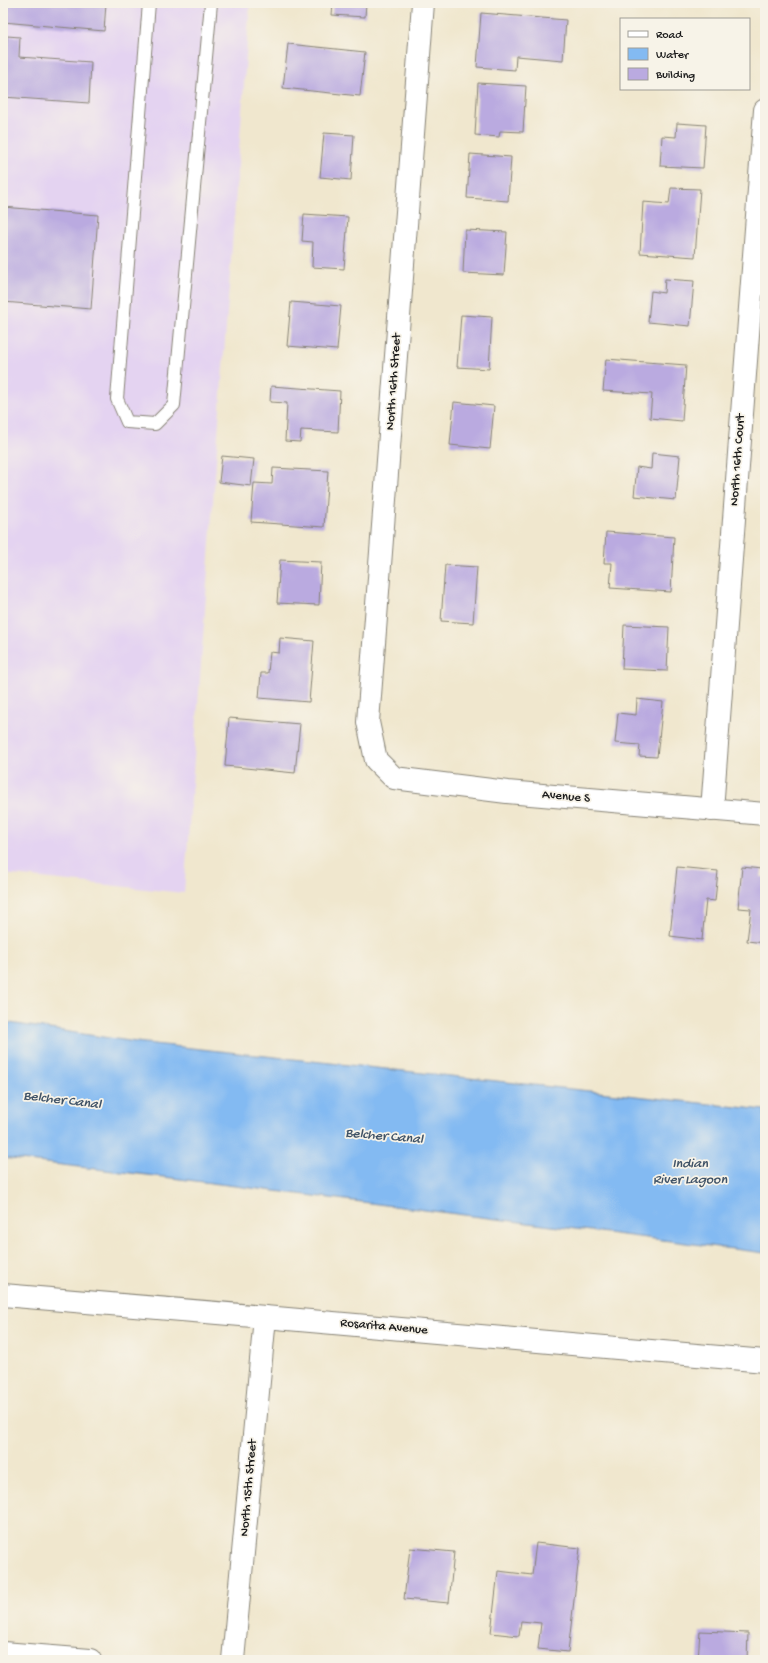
<svg xmlns="http://www.w3.org/2000/svg" width="768" height="1663" viewBox="0 0 768 1663" font-family="'Gochi Hand',sans-serif">
  <rect width="100%" height="100%" fill="#f7f3e8"/>
  <filter id="ink" filterUnits="userSpaceOnUse"><feTurbulence type="fractalNoise" baseFrequency=".025" numOctaves="2"/><feDisplacementMap in="SourceGraphic" scale="8" xChannelSelector="R" yChannelSelector="G"/><feConvolveMatrix kernelMatrix="1 2 1 2 8 2 1 2 1" color-interpolation-filters="sRGB"/></filter>
  <filter id="wash" filterUnits="userSpaceOnUse"><feTurbulence type="fractalNoise" baseFrequency=".012" numOctaves="4" result="noise"/><feDisplacementMap in="SourceGraphic" scale="16" xChannelSelector="R" yChannelSelector="G"/><feGaussianBlur stdDeviation="0.9" result="paint"/><feColorMatrix in="noise" values="0 0 0 0 0 0 0 0 0 0 0 0 0 0 0 0 0 1.4 0 .05"/><feComposite in="paint" operator="in"/></filter>
  <g filter="url(#wash)">
    <rect width="100%" height="100%" fill="#f0e7ce"/>
    <polygon fill="#e4d3f1" points="3,3 250,3 184,893 3,874"/>
    <polygon fill="#83baf2" stroke="#506b87" points="3,1022 136,1042 765,1110 765,1253 164,1177 3,1158"/>
    <g id="blocks">
      <g fill="#baaae0">
        <polygon points="3,3 106,3 104,31 3,22"/>
        <polygon points="333,3 366,3 365,17 332,15"/>
        <polygon points="481,13 566,20 563,60 516,56 515,70 477,67"/>
        <polygon points="7,36 20,37 19,57 91,62 89,103 3,97 3,55 6,55"/>
        <polygon points="288,44 365,52 360,96 283,88"/>
        <polygon points="478,83 526,86 523,132 500,131 499,137 475,135"/>
        <polygon points="677,123 706,125 703,168 660,166 662,136 676,137"/>
        <polygon points="324,133 354,135 351,180 320,177"/>
        <polygon points="470,154 511,157 508,201 467,198"/>
        <polygon points="671,188 700,189 695,257 640,253 643,202 669,204"/>
        <polygon points="3,207 98,215 91,309 3,302"/>
        <polygon points="304,214 348,217 344,269 312,267 313,242 302,241"/>
        <polygon points="465,230 507,232 504,275 463,273"/>
        <polygon points="665,279 694,281 690,326 648,322 651,291 664,293"/>
        <polygon points="291,302 341,306 337,350 287,346"/>
        <polygon points="461,315 492,317 489,369 457,367"/>
        <polygon points="606,359 686,365 682,421 650,418 652,394 603,391"/>
        <polygon points="271,386 340,391 338,432 301,430 300,442 285,441 287,403 270,402"/>
        <polygon points="454,402 494,406 490,449 450,445"/>
        <polygon points="652,453 680,456 676,500 634,496 637,467 651,469"/>
        <polygon points="222,456 254,459 251,486 219,482"/>
        <polygon points="273,468 328,471 324,527 251,522 254,483 272,484"/>
        <polygon points="606,532 674,537 671,592 610,588 612,563 604,563"/>
        <polygon points="280,560 321,562 319,605 277,603"/>
        <polygon points="445,565 477,567 473,623 441,621"/>
        <polygon points="624,625 669,627 667,671 622,669"/>
        <polygon points="280,638 314,641 309,702 259,698 261,673 268,673 270,652 279,653"/>
        <polygon points="637,699 663,702 657,757 639,756 640,745 615,743 618,713 636,715"/>
        <polygon points="229,718 300,724 295,773 225,766"/>
        <polygon points="677,867 718,871 715,901 706,900 702,940 670,936"/>
        <polygon points="742,867 762,869 761,877 765,877 765,943 747,941 751,909 738,908"/>
        <polygon points="536,1543 580,1548 568,1652 538,1649 541,1623 521,1621 519,1636 491,1633 498,1571 532,1575"/>
        <polygon points="410,1548 454,1552 449,1603 404,1599"/>
        <polygon points="700,1631 748,1633 747,1660 698,1660"/>
      </g>
    </g>
  </g>
  <g filter="url(#ink)">
    <use href="#blocks" fill-opacity="0" stroke="#868275" stroke-width="1"/>
    <g fill="none" stroke-linecap="round" stroke-linejoin="round">
      <defs>
        <polyline id="service" points="149,3 117,399 127,422 155,424 174,405 211,3"/>
        <g id="minor">
          <polyline points="423,3 368,722 376,760 394,778 507,792 765,814"/>
          <polyline points="712,810 765,110"/>
          <polyline points="3,1295 265,1317 765,1361"/>
          <polyline points="3,1653 90,1660"/>
          <polyline points="233,1660 265,1317"/>
        </g>
      </defs>
      <use href="#service" stroke="#868275" stroke-width="14"/>
      <use href="#minor" stroke="#868275" stroke-width="24"/>
      <use href="#service" stroke="#fff" stroke-width="12"/>
      <use href="#minor" stroke="#fff" stroke-width="22"/>
    </g>
  </g>
  <g text-anchor="middle" dominant-baseline="central" stroke-width="3.5" stroke-linejoin="round" paint-order="stroke">
    <g font-size="13" fill="#1c1c1c" stroke="#f7f3e8">
      <text transform="translate(394 382) rotate(-86)">North 16th Street</text>
      <text transform="translate(738 460) rotate(-86)">North 16th Court</text>
      <text transform="translate(566 797) rotate(5)">Avenue S</text>
      <text transform="translate(384 1327) rotate(5)">Rosarita Avenue</text>
      <text transform="translate(249 1488) rotate(-85)">North 15th Street</text>
    </g>
    <g font-size="14" font-style="italic" fill="#405367" stroke="#f7f3e8">
      <text transform="translate(62 1101) rotate(7)">Belcher Canal</text>
      <text transform="translate(384 1137) rotate(5)">Belcher Canal</text>
      <text x="690" y="1164">Indian<tspan x="690" dy="16">River Lagoon</tspan></text>
    </g>
  </g>
  <rect width="768" height="1663" fill="none" stroke="#f7f3e8" stroke-width="16"/>
  <rect x="620" y="18" width="130" height="72" fill="#f7f3e8" stroke="#9f9d96"/>
  <rect x="628" y="31" width="20" height="6" fill="#ffffff" stroke="#9f9d96"/>
  <text x="656" y="38" font-size="12" fill="#1c1c1c">Road</text>
  <rect x="628" y="48" width="20" height="12" fill="#83baf2" stroke="#9f9d96"/>
  <text x="656" y="58" font-size="12" fill="#1c1c1c">Water</text>
  <rect x="628" y="68" width="20" height="12" fill="#baaae0" stroke="#9f9d96"/>
  <text x="656" y="78" font-size="12" fill="#1c1c1c">Building</text>
</svg>
